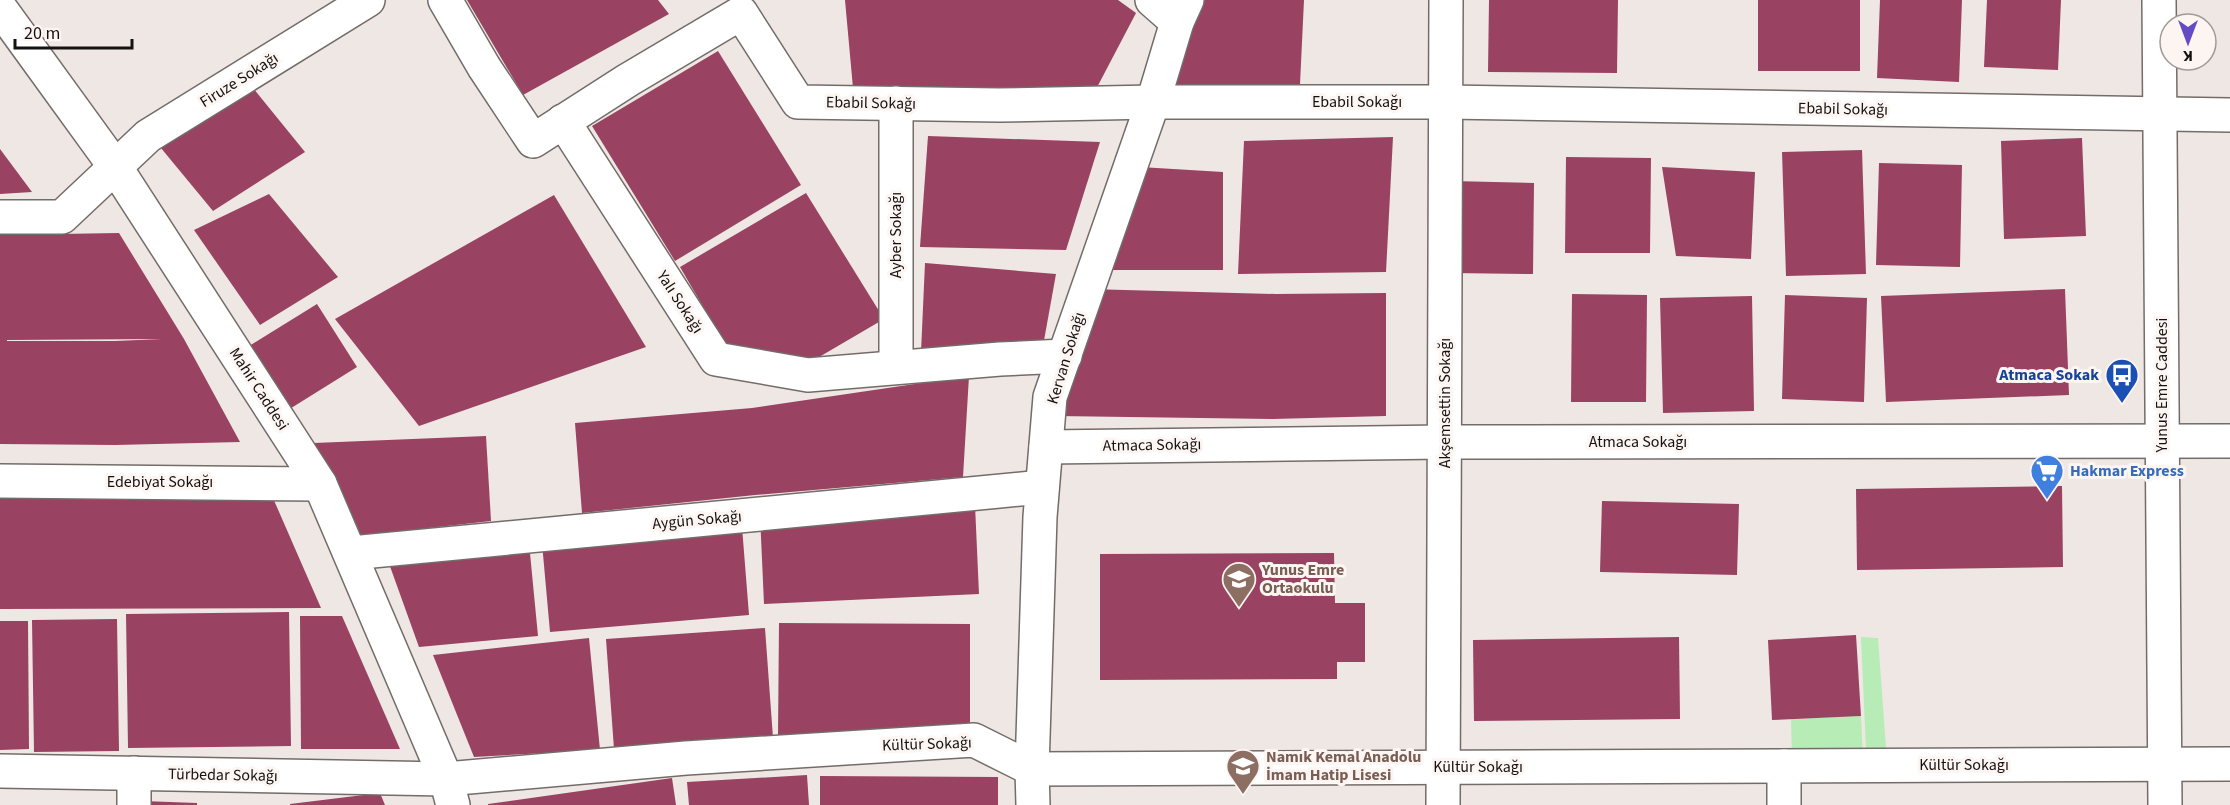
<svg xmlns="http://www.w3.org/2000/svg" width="2230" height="805" viewBox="0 0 2230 805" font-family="'Source Sans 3',sans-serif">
  <rect width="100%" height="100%" fill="#efe7e4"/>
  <g fill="#b7ecb7">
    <polygon points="1861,637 1878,638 1886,748 1866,750"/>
    <polygon points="1861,716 1863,757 1792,756 1791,719"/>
  </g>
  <g fill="#994262" fill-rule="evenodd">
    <polygon points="467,0 658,0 669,14 523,95"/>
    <polygon points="845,0 1118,0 1136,13 1093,95 853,88"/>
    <polygon points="1202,0 1304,0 1300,84 1167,89"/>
    <polygon points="1489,0 1618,0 1617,73 1488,72"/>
    <rect x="1758" y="0" width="102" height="71"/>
    <polygon points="1880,0 1962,0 1959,82 1877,78"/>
    <polygon points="1987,0 2061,0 2058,70 1984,67"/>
    <polygon points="718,51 801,185 675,261 592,126"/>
    <polygon points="253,88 305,152 213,211 156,142"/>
    <polygon points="928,136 1100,142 1066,250 920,247"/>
    <polygon points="1393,137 1386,272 1238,274 1244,141"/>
    <polygon points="2082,138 2086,236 2004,239 2001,141"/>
    <polygon points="0,149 32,192 0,194"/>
    <polygon points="1862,150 1866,274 1786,276 1782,152"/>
    <polygon points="1566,157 1651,158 1650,253 1565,253"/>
    <polygon points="1879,163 1962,165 1960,267 1876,265"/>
    <polygon points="1140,167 1223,172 1223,270 1108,270"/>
    <polygon points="1662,167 1755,172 1751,259 1676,256"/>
    <polygon points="1452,181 1534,183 1533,274 1450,273"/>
    <polygon points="806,193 884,319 814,360 726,346 680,267"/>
    <polygon points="269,194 338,277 260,325 194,230"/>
    <polygon points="554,195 646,347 419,426 335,319"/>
    <path d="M119,233l65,106 56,103 -125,3 -115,-1v-209zM162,339l-47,2h-108v-1z"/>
    <polygon points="925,263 1056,274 1043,346 921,352"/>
    <polygon points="1088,289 1276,294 1386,293 1386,416 1273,419 1057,416"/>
    <polygon points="2065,289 2069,395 1886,402 1881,296"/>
    <polygon points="1572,294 1647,295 1646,402 1571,402"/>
    <polygon points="1785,295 1867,298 1864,402 1782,399"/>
    <polygon points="1752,296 1754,411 1663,413 1660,298"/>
    <polygon points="317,304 357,367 288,410 249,346"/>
    <polygon points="969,376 963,477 755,495 582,513 575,423 752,408"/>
    <polygon points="486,436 491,521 358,536 314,443"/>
    <polygon points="2062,486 2063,567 1857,570 1856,489"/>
    <polygon points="269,489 321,608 0,609 0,494"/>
    <polygon points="1602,501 1739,504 1737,575 1600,572"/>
    <polygon points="975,505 979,594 764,604 760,515"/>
    <polygon points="742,527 749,615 550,632 542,543"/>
    <polygon points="529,543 538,636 419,647 387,558"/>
    <polygon points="1334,553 1335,603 1365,603 1365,662 1337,662 1337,679 1100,680 1100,554"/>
    <polygon points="289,612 291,746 128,748 126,614"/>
    <polygon points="300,616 342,616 400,749 301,749"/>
    <polygon points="117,619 119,751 34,752 32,620"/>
    <polygon points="0,621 28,621 29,749 0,750"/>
    <polygon points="779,623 970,624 970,736 778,735"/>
    <polygon points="765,628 773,738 614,749 606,639"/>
    <polygon points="1856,635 1861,716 1772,720 1768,640"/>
    <polygon points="1679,637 1680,719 1474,721 1473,640"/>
    <polygon points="589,638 600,750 474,757 433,655"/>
    <polygon points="807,775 809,805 689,805 687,782"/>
    <polygon points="820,776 998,777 998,805 820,805"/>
    <polygon points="672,778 676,805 488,805 488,804"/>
    <polygon points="380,793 385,805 290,805 290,804"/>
    <polygon points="143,801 197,803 197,805 143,805"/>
  </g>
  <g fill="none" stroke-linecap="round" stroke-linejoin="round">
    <defs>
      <g id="minor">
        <polyline points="445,0 484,67 533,141 628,80 741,13 798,102 999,105 1153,102 1446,102 2230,115"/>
        <polyline points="1152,0 1177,22"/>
        <polyline points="0,8 116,168 320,484 446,779 453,805"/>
        <polyline points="896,103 896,367"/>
        <polyline points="563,121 716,359 808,375 1000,359 1065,356"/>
        <polyline points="0,217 62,217 148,136 368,0"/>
        <polyline points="1046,447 1444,442 2230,441"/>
        <polyline points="0,481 320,484"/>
        <polyline points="351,553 1042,487"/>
        <polyline points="1784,766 1784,805"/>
        <polyline points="0,771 446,779 686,758 974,740 1032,769 2230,764"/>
        <polyline points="134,773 134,805"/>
        <polyline points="1033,805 1032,769 1040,517 1050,397 1153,102 1177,22 1187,0"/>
        <polyline points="1443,805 1446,0"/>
      </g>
      <polyline id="tertiary" points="2159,0 2165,805"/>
    </defs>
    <use href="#minor" stroke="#736c69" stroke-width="36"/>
    <use href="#tertiary" stroke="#736c69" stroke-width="36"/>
    <use href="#minor" stroke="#fff" stroke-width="33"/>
    <use href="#tertiary" stroke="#fff" stroke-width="33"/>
  </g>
  <defs>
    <symbol id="bus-pin" viewBox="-11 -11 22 30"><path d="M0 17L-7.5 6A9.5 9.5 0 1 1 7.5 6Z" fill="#1a4fb4" stroke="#fdf5f2"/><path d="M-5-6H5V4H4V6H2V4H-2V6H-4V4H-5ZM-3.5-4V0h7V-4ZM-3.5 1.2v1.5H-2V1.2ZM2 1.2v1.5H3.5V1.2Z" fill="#fff"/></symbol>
    <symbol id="supermarket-pin" viewBox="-11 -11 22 30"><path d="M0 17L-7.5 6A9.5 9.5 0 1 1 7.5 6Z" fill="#3f7fe0" stroke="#fdf5f2"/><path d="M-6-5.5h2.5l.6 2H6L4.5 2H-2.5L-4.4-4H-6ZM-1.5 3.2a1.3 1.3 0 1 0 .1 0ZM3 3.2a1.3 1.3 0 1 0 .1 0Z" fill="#fff"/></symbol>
    <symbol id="school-pin" viewBox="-11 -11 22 30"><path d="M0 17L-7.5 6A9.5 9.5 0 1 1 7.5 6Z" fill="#8d6e63" stroke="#fdf5f2"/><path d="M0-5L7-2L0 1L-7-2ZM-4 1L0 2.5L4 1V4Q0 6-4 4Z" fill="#fff"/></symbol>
  </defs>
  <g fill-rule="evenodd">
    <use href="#bus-pin" x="2103" y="356" width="38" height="52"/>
    <use href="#supermarket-pin" x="2028" y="452" width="38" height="52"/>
    <use href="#school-pin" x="1220" y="560" width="38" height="52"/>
    <use href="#school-pin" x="1224" y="747" width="38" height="52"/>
  </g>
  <g text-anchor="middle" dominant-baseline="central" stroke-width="6" stroke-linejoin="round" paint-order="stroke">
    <g font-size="16" fill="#141211" stroke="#fdf5f2">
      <text transform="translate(239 80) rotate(-32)">Firuze Sokağı</text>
      <text x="1357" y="102">Ebabil Sokağı</text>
      <text transform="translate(871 103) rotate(1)">Ebabil Sokağı</text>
      <text transform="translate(1843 109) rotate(1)">Ebabil Sokağı</text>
      <text transform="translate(896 235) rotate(-90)">Ayber Sokağı</text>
      <text transform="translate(680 302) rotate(57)">Yalı Sokağı</text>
      <text transform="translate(1066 358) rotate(-73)">Kervan Sokağı</text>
      <text transform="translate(2162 385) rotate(-90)">Yunus Emre Caddesi</text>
      <text transform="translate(259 389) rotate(57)">Mahir Caddesi</text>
      <text transform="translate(1445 403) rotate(-90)">Akşemsettin Sokağı</text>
      <text x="1638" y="442">Atmaca Sokağı</text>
      <text transform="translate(1152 445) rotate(-1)">Atmaca Sokağı</text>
      <text x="160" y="482">Edebiyat Sokağı</text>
      <text transform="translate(697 520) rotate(-5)">Aygün Sokağı</text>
      <text transform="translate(927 744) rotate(-2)">Kültür Sokağı</text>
      <text x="1964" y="765">Kültür Sokağı</text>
      <text x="1478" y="767">Kültür Sokağı</text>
      <text transform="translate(223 775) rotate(1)">Türbedar Sokağı</text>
    </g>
    <g font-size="16" font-weight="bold" fill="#164399" stroke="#fdf5f2" text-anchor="end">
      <text x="2099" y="375">Atmaca Sokak</text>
    </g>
    <g font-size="16" font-weight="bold" fill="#366cbe" stroke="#fdf5f2" text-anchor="start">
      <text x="2070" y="471">Hakmar Express</text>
    </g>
    <g font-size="16" font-weight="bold" fill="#785e54" stroke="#fdf5f2" text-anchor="start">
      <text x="1262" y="570">Yunus Emre<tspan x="1262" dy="18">Ortaokulu</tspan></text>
      <text x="1266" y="757">Namık Kemal Anadolu<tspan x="1266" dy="18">İmam Hatip Lisesi</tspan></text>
    </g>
  </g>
  <g transform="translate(2188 42) rotate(180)"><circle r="28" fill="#fdf5f2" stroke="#a09a98" stroke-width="1.5"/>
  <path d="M0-4.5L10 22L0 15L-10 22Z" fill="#624bc3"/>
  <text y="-9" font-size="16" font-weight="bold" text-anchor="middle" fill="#141211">K</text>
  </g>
  <path d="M15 39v9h117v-9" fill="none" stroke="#141211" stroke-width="3"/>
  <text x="24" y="39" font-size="18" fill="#141211" stroke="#fdf5f2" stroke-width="4.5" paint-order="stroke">20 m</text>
</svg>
